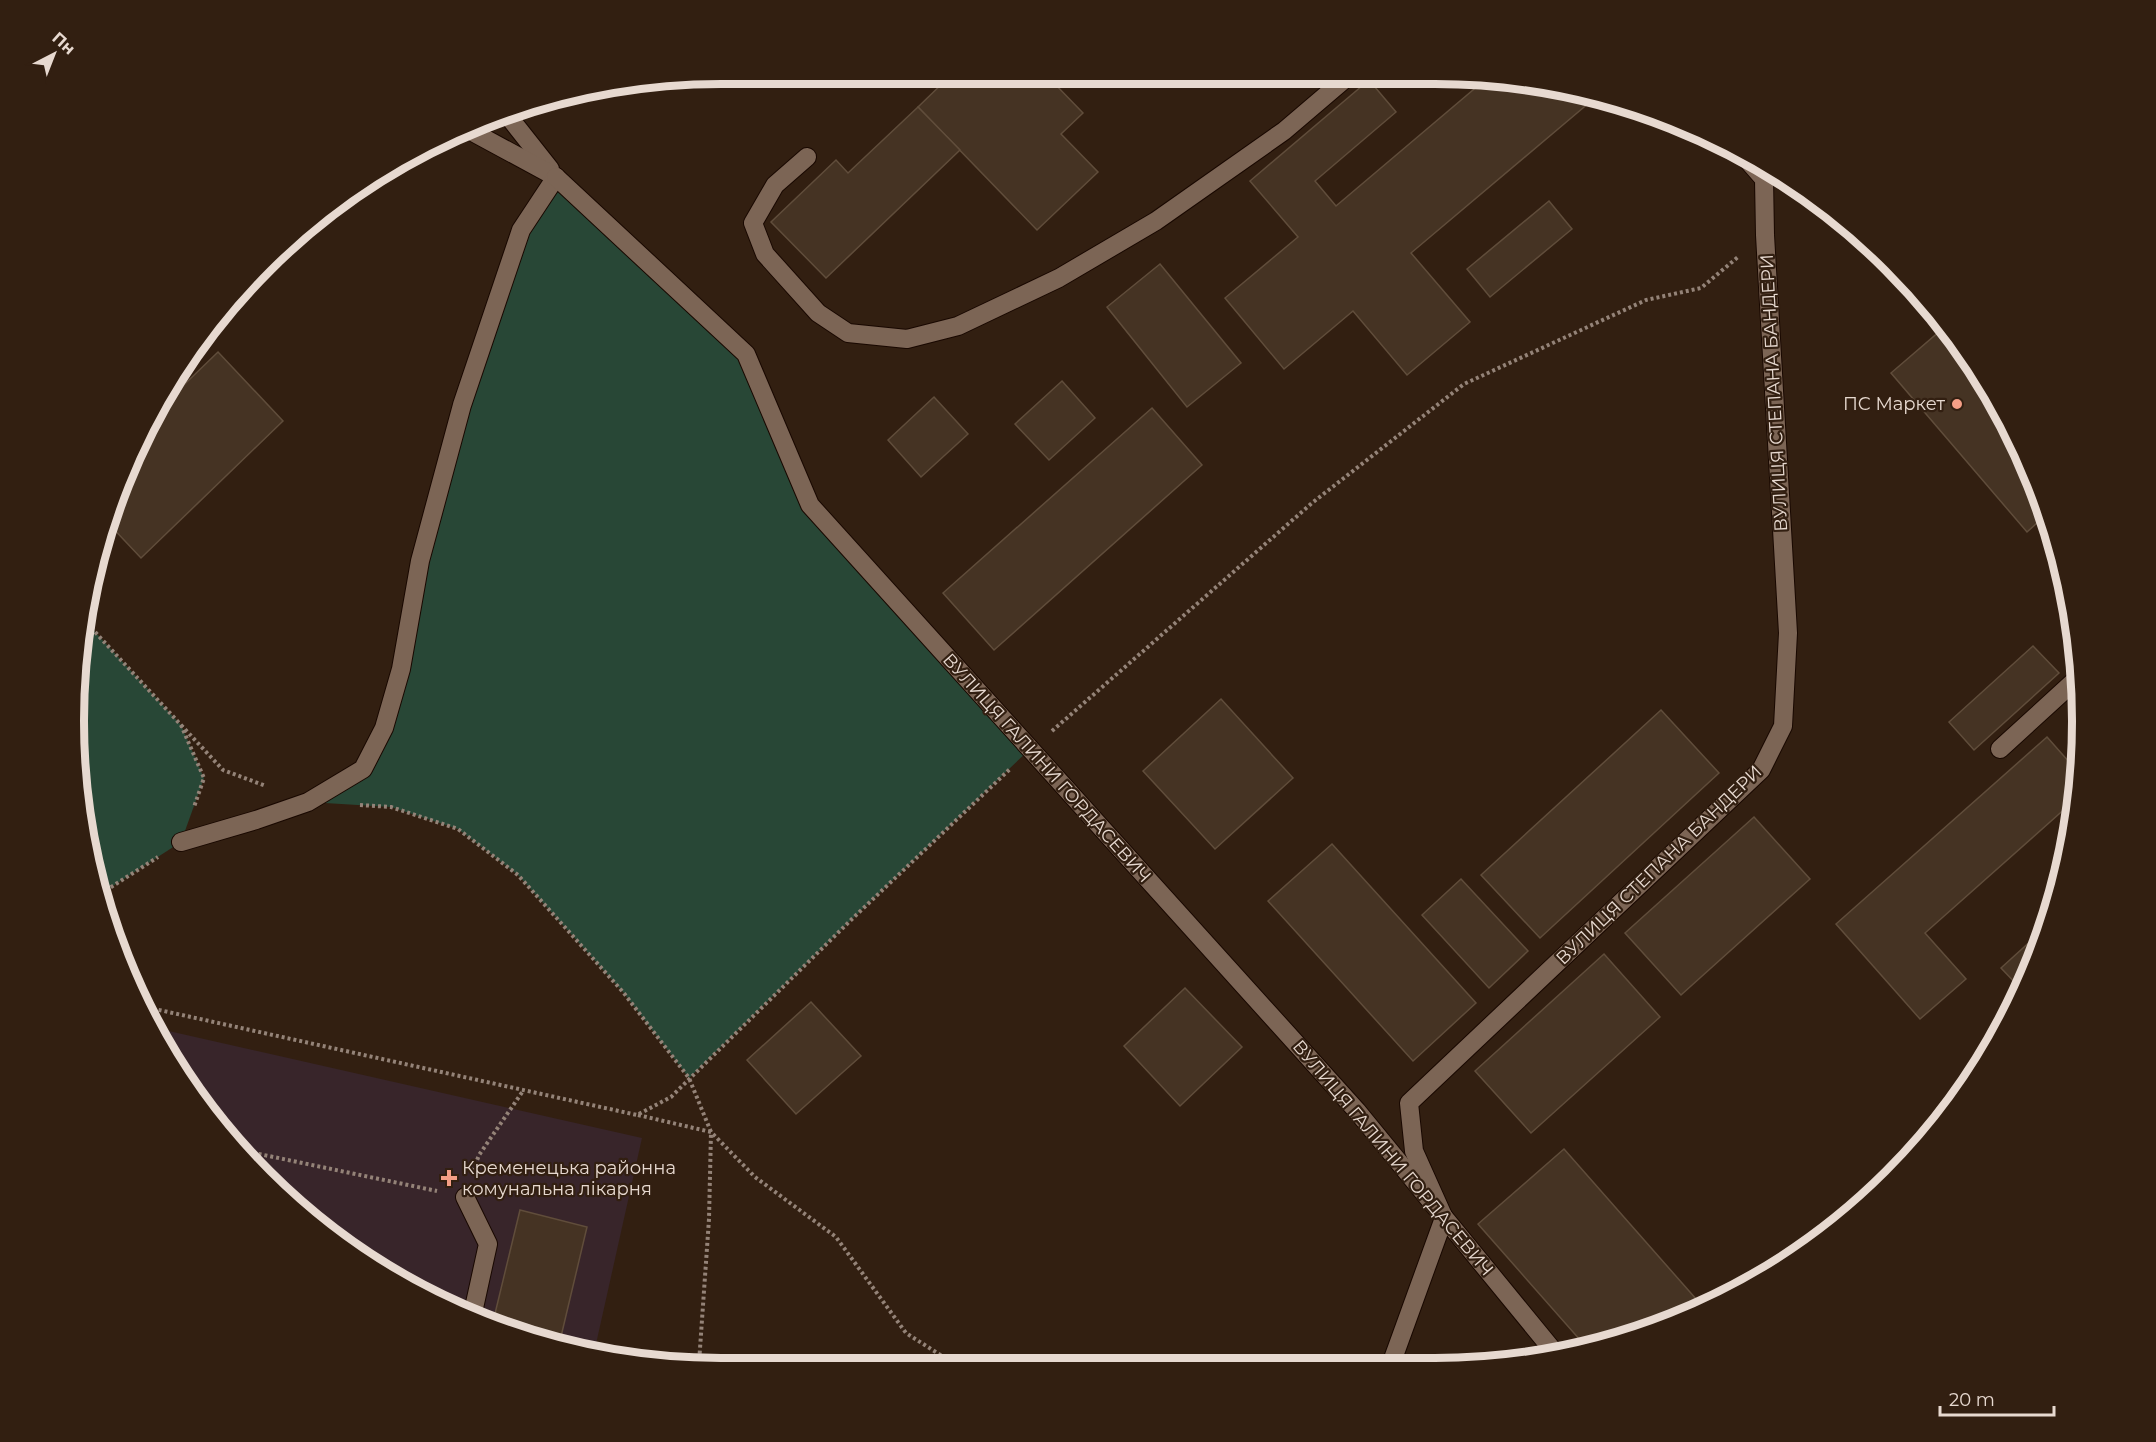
<svg xmlns="http://www.w3.org/2000/svg" width="2156" height="1442" viewBox="0 0 2156 1442" font-family="Montserrat,sans-serif">
  <rect width="100%" height="100%" fill="#321f11"/>
  <polygon fill="#38252a" points="151,1027 642,1138 594,1353 513,1334 435,1302 294,1208 234,1148 160,1045"/>
  <g fill="#284736">
    <polygon points="556,177 746,354 810,505 1030,749 852,919 689,1078 623,992 518,875 458,829 391,807 308,802 363,769 384,728 420,561 521,230"/>
    <polygon points="83,619 181,725 204,778 181,842 105,891 100,892 86,848 75,678"/>
  </g>
  <g fill="#453323" stroke="#604d3b" stroke-width="1.5">
    <polygon points="947,79 1050,79 1083,113 1061,134 1098,172 1037,230 918,107"/>
    <polygon points="1486,79 1520,79 1596,97 1411,253 1470,322 1407,375 1353,311 1284,369 1225,298 1298,237 1250,181 1369,80 1396,112 1315,181 1336,206"/>
    <polygon points="918,107 960,150 826,278 771,222 836,160 848,173"/>
    <polygon points="1549,201 1572,229 1490,297 1467,269"/>
    <polygon points="1160,264 1241,363 1187,407 1107,307"/>
    <polygon points="1947,325 2016,435 2046,515 2027,532 1891,373"/>
    <polygon points="218,352 283,421 141,558 108,523 123,474 161,407"/>
    <polygon points="1062,381 1095,418 1049,460 1015,424"/>
    <polygon points="934,397 968,434 921,477 888,440"/>
    <polygon points="1152,408 1202,465 994,650 943,593"/>
    <polygon points="2033,646 2059,673 1974,750 1949,722"/>
    <polygon points="1221,699 1293,778 1215,849 1143,771"/>
    <polygon points="1661,710 1719,773 1540,938 1481,875"/>
    <polygon points="2047,737 2078,772 2077,798 1925,933 1966,979 1920,1019 1836,924"/>
    <polygon points="1754,817 1810,879 1681,995 1625,933"/>
    <polygon points="1332,844 1476,1003 1413,1061 1268,901"/>
    <polygon points="1461,879 1528,951 1489,988 1422,915"/>
    <polygon points="2046,927 2048,929 2021,989 2001,968"/>
    <polygon points="1604,954 1660,1017 1531,1133 1475,1071"/>
    <polygon points="1185,988 1242,1047 1180,1106 1124,1046"/>
    <polygon points="811,1002 861,1056 796,1114 747,1060"/>
    <polygon points="1564,1149 1704,1308 1602,1347 1588,1349 1478,1224"/>
    <polygon points="520,1210 587,1227 559,1345 513,1334 492,1326"/>
  </g>
  <g fill="none" stroke-linecap="round" stroke-linejoin="round">
    <defs>
      <g id="lane">
        <polyline points="505,112 550,169"/>
        <polyline points="469,130 556,177"/>
        <polyline points="807,157 775,185 753,223 765,254 818,313 848,333 907,339 958,326 1059,278 1156,221 1284,131 1345,79"/>
        <polyline points="2000,749 2081,675"/>
        <polyline points="181,842 256,820 308,802 363,769 384,728 401,669 420,561 462,405 521,230 556,177"/>
        <polyline points="465,1197 488,1244 472,1317"/>
      </g>
      <g id="street">
        <polyline points="556,177 746,354 810,505 1357,1111 1556,1354"/>
        <polyline points="1390,1367 1444,1218 1414,1151 1409,1103 1761,770 1783,726 1788,633 1765,235 1764,179 1743,155"/>
      </g>
    </defs>
    <use href="#lane" stroke="#190800" stroke-width="20"/>
    <use href="#street" stroke="#190800" stroke-width="20"/>
    <g stroke="#948378" stroke-width="4" stroke-dasharray="3 3" stroke-linecap="butt">
      <polyline points="83,619 181,725 204,778 194,807"/>
      <polyline points="181,725 223,770 266,786"/>
      <polyline points="1052,731 1312,503 1464,384 1646,300 1701,288 1738,257"/>
      <polyline points="360,805 391,807 458,829 518,875 623,992 689,1078 711,1132 709,1219 699,1363"/>
      <polyline points="100,892 105,891 158,857"/>
      <polyline points="141,1006 637,1115 671,1097 852,919 1011,768"/>
      <polyline points="638,1115 711,1132 755,1177 836,1237 906,1333 956,1365"/>
      <polyline points="235,1149 437,1191"/>
      <polyline points="473,1171 479,1155 523,1091"/>
    </g>
    <use href="#lane" stroke="#7c6555" stroke-width="18"/>
    <use href="#street" stroke="#7c6555" stroke-width="18"/>
  </g>
  <g fill="#f49e86" stroke="#321f11" stroke-width="2">
    <circle cx="1957" cy="404" r="6"/>
    <path d="M446 1169h6v6h6v6h-6v6h-6v-6h-6v-6h6z"/>
  </g>
  <g text-anchor="middle" dominant-baseline="central" stroke-width="4.5" stroke-linejoin="round" paint-order="stroke">
    <g font-size="18" fill="#e7d9d0" stroke="#321f11">
      <text transform="translate(1774 393) rotate(-93)">ВУЛИЦЯ СТЕПАНА БАНДЕРИ</text>
      <text transform="translate(1047 768) rotate(48)">ВУЛИЦЯ ГАЛИНИ ГОРДАСЕВИЧ</text>
      <text transform="translate(1659 865) rotate(-44)">ВУЛИЦЯ СТЕПАНА БАНДЕРИ</text>
      <text transform="translate(1393 1158) rotate(50)">ВУЛИЦЯ ГАЛИНИ ГОРДАСЕВИЧ</text>
    </g>
    <g font-size="18" fill="#e7d9d0" stroke="#321f11" text-anchor="end">
      <text x="1945" y="404">ПС Маркет</text>
      <text x="462" y="1168" text-anchor="start">Кременецька районна<tspan x="462" dy="21">комунальна лікарня</tspan></text>
    </g>
  </g>
  <path d="M0 0H2156V1442H0ZM721 84H1435A637 637 0 0 1 2072 721V721A637 637 0 0 1 1435 1358H721A637 637 0 0 1 84 721V721A637 637 0 0 1 721 84Z" fill="#321f11" fill-rule="evenodd"/>
  <path fill="none" stroke="#e7d9d0" stroke-width="8" d="M721 84H1435A637 637 0 0 1 2072 721V721A637 637 0 0 1 1435 1358H721A637 637 0 0 1 84 721V721A637 637 0 0 1 721 84Z"/>
  <g transform="translate(54 54) rotate(42)" stroke="#321f11" stroke-width="4.5" paint-order="stroke">
  <path d="M0-4.5L10 22L0 15L-10 22Z" fill="#e7d9d0"/>
  <text y="-9" font-size="16" font-weight="bold" text-anchor="middle" fill="#e7d9d0">Пн</text>
  </g>
  <path d="M1940 1406v9h114v-9" fill="none" stroke="#e7d9d0" stroke-width="3"/>
  <text x="1949" y="1406" font-size="18" fill="#e7d9d0" stroke="#321f11" stroke-width="4.5" paint-order="stroke">20 m</text>
</svg>
